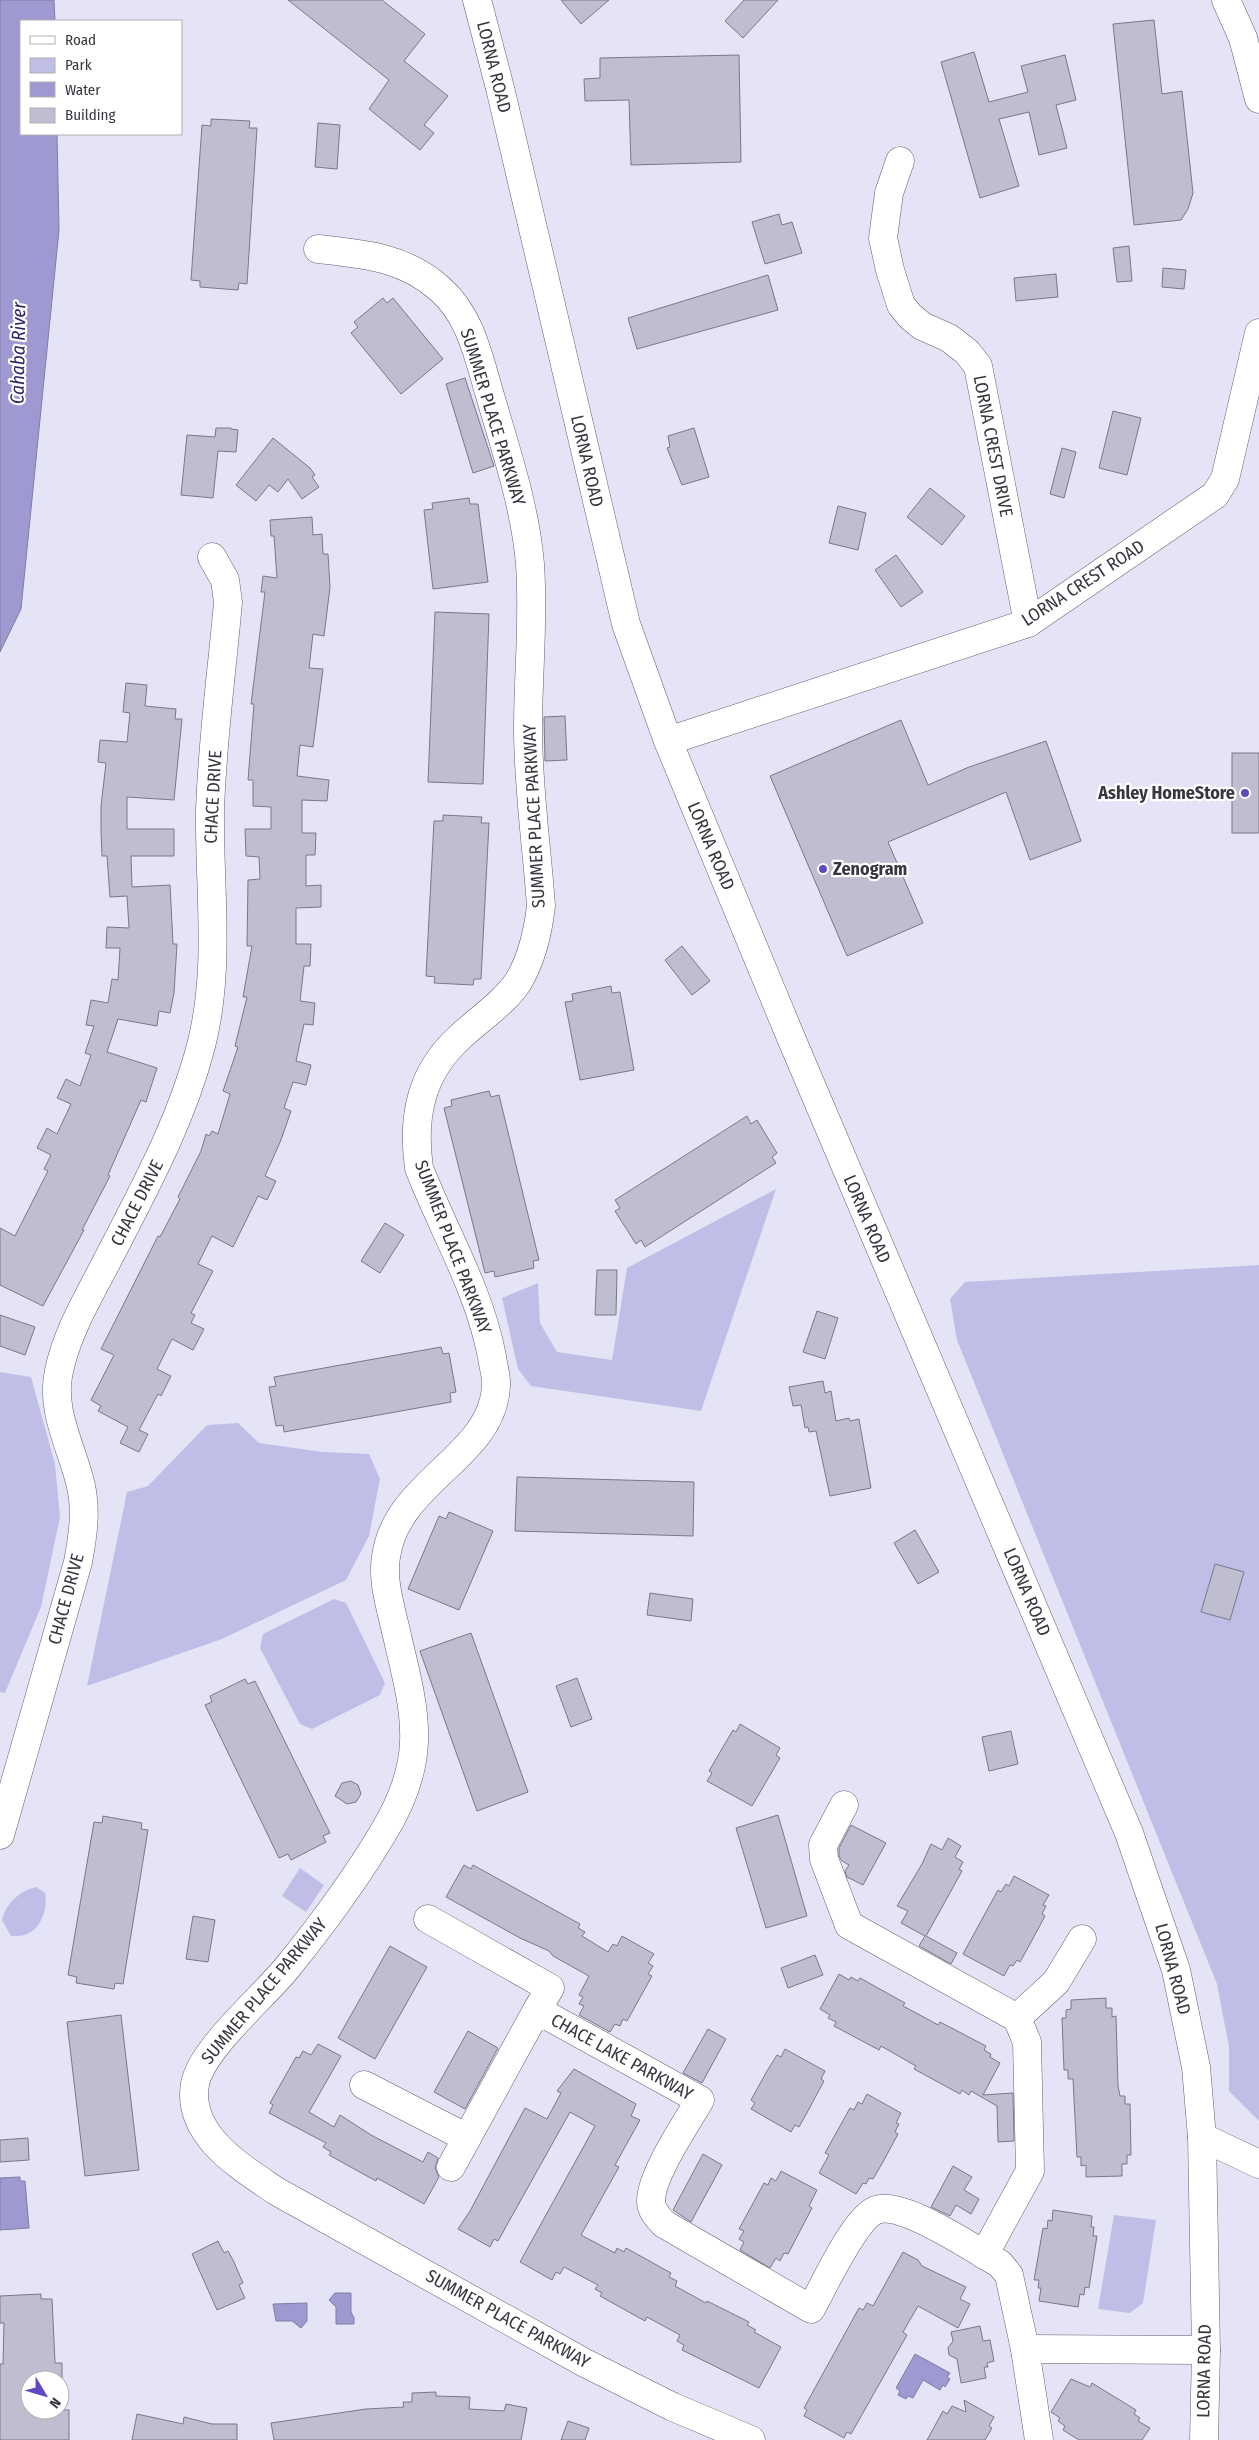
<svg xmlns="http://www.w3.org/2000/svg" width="1259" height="2440" viewBox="0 0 1259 2440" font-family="'Fira Sans Condensed',sans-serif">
  <rect width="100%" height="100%" fill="#e5e4f7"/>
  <g fill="#bfbee6">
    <polygon points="776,1189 701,1411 531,1386 518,1369 502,1298 538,1283 540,1323 557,1352 612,1360 627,1268"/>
    <polygon points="1259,1265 1259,2121 1229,2091 1229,2047 1217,1984 957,1340 950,1299 965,1282"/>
    <polygon points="0,1372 31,1377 55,1464 60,1517 41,1607 5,1693 0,1692"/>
    <polygon points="238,1423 259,1443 322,1452 369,1454 380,1479 369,1536 346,1580 222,1639 87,1686 127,1492 148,1486 207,1425"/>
    <polygon points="334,1599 346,1603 385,1683 380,1695 312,1729 300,1724 260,1648 263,1634"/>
    <polygon points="300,1868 324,1885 306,1912 282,1896"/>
    <path d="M36,1887l9,6c3,14 -3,35 -18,41 -4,2 -11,2 -16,2l-9,-16c5,-18 16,-28 34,-33z"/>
    <polygon points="1114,2215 1156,2220 1143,2303 1130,2313 1098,2309"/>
  </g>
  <g fill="#9e9ad1" stroke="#7f7ca5">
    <polygon points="0,0 54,0 55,21 21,21 21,134 57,134 59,230 21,609 0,652"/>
    <polygon points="20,2177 20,2181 25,2181 29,2228 0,2230 0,2178"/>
    <polygon points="335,2293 351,2293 351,2312 354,2318 354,2324 336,2324 336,2307 329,2300"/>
    <polygon points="307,2303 307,2321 301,2328 292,2321 276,2321 273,2304"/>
    <polygon points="915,2354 950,2373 947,2377 950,2379 945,2387 943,2385 940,2390 923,2380 913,2398 908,2396 906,2399 898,2395 900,2391 896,2388"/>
  </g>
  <g fill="#bebed0" stroke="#797889">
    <polygon points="288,0 382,0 425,34 404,61 448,96 424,125 434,133 420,150 369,109 389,80"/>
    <polygon points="561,0 609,0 581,24"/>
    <polygon points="744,0 778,0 743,38 725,21"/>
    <polygon points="1154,20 1162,94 1182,91 1193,193 1188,209 1181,220 1134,225 1113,24"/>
    <polygon points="974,52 989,102 1028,92 1021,66 1065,55 1076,100 1056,105 1067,148 1039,155 1029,112 999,119 1019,186 980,198 941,62"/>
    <polygon points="739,55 741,162 631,165 629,100 585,101 584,79 600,78 600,58"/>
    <polygon points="211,119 250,121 249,128 257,128 247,284 239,283 238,290 200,287 200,281 191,280 202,125 211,126"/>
    <polygon points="318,123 340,125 337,169 315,167"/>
    <polygon points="779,214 782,225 792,222 802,253 765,264 752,222"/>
    <polygon points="1129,246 1132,281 1117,282 1113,248"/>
    <polygon points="1163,268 1186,270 1184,289 1162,287"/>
    <polygon points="1056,274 1058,297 1016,301 1014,278"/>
    <polygon points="768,275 778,310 637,349 628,318"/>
    <polygon points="383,298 387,303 393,298 443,359 401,394 351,333 358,327 354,322"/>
    <polygon points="465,378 494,466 473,473 446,384"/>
    <polygon points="1113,411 1141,418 1127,475 1099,468"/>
    <polygon points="216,428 231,428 231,429 238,430 236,452 218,451 213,498 181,495 187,435 215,437"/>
    <polygon points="694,428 709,477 682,485 667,448 670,447 668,436"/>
    <polygon points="273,438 310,468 315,475 312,477 319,487 302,499 288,479 278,492 269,485 256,501 236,485"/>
    <polygon points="1062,448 1076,452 1064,498 1050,494"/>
    <polygon points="930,488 965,516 942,545 907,517"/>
    <polygon points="469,498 470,504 478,504 488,582 433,589 424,510 433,509 432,503"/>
    <polygon points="838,506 866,513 858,550 829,543"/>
    <polygon points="312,517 313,535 322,534 323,554 328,554 330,587 324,636 313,634 309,668 323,669 313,747 300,745 297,776 329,780 327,801 302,800 302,833 316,833 315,855 306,855 306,886 321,885 321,907 296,908 296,944 311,944 310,966 304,966 300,1001 315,1003 313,1025 304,1024 296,1061 311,1065 306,1085 293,1082 284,1108 291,1111 281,1140 265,1176 276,1181 267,1200 258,1196 233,1247 212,1236 198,1264 213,1271 191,1313 195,1315 191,1323 204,1329 193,1350 172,1339 157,1369 171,1376 161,1396 158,1394 139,1430 148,1434 139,1452 120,1443 128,1427 98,1411 101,1406 91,1400 114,1355 101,1349 158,1236 160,1237 180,1199 178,1197 201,1151 206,1134 209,1136 212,1131 218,1134 230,1094 223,1091 238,1047 235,1046 247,997 243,997 252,946 247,946 248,880 260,879 259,857 246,856 245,829 271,829 271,807 253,806 253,780 248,780 254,704 251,704 265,592 261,592 263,576 277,578 274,536 271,536 270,520"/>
    <polygon points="896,555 923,592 901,607 875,570"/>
    <polygon points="435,612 489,614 483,784 428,782"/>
    <polygon points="126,683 147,685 145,706 176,709 175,719 182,719 174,800 127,797 127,829 174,829 174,856 131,856 132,887 170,885 173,944 177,944 174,993 170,1013 159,1011 157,1026 118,1019 107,1052 157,1068 146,1102 141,1100 108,1175 110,1176 82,1230 84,1230 43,1306 0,1285 0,1228 15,1236 48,1171 44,1169 51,1155 37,1148 47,1128 57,1134 71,1104 57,1098 66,1079 80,1086 91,1055 85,1053 94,1026 86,1025 91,1000 108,1003 112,979 118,980 120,948 106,948 107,927 129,928 127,896 110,897 107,856 102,856 101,830 101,806 106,763 98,762 100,740 127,742 130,713 123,712"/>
    <polygon points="565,716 567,760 545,761 544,717"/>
    <polygon points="901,720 928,785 969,767 1046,741 1081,841 1030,860 1006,792 888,842 923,923 847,956 770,776"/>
    <rect x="1232" y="753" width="27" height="80"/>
    <polygon points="443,815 482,817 481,823 489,823 481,979 474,979 473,985 434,983 435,977 426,976 434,821 443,821"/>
    <polygon points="682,946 710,981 692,995 665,960"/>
    <polygon points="611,986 612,993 620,992 634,1070 580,1080 565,1002 573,1001 572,994"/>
    <polygon points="489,1091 491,1097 499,1095 539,1260 533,1261 534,1268 495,1277 494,1271 485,1273 444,1108 452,1106 451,1100"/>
    <polygon points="747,1116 751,1124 757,1120 777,1153 772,1157 776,1163 645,1247 641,1240 636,1244 615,1211 620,1208 615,1200"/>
    <polygon points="385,1223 404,1235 380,1273 361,1261"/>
    <polygon points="597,1270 617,1270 616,1315 595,1315"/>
    <polygon points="817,1311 838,1318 825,1359 803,1352"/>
    <polygon points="0,1315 35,1327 25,1355 0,1346"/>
    <polygon points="441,1347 443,1354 449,1353 456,1392 450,1393 451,1402 284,1432 283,1425 276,1426 269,1387 276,1386 274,1377"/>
    <polygon points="823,1381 825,1393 831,1391 836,1421 849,1418 850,1421 859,1419 871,1488 830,1496 816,1431 809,1432 808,1427 805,1428 801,1405 793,1406 789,1387"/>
    <polygon points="517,1477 694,1482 693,1536 515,1531"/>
    <polygon points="449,1512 493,1531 459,1610 408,1589 439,1516 446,1519"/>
    <polygon points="915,1530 939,1572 918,1584 894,1543"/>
    <polygon points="1215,1564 1244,1572 1230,1620 1201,1612"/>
    <polygon points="650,1593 693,1599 691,1621 647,1615"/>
    <polygon points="471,1633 528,1792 477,1811 420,1651"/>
    <polygon points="577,1678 592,1719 571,1727 556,1686"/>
    <polygon points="245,1679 248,1684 255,1681 330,1833 323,1836 326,1842 291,1860 288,1854 279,1858 205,1705 212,1702 210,1696"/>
    <polygon points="740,1724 780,1748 776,1755 780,1758 752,1806 707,1781 712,1773 709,1771 733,1730 736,1732"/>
    <polygon points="1011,1731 1018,1764 989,1771 982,1737"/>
    <polygon points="351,1781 358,1785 361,1794 356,1802 347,1804 335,1796 342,1783"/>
    <polygon points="778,1815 807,1916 766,1928 736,1828"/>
    <polygon points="103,1816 142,1823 141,1829 148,1830 123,1984 115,1983 114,1989 76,1983 77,1977 68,1975 94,1822 102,1823"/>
    <polygon points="851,1825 886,1843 863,1885 847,1877 845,1871 849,1865 842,1861 839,1856 839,1848"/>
    <polygon points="948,1838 961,1846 955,1857 963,1862 959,1869 962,1871 926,1936 957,1953 951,1964 919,1946 925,1936 901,1923 908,1911 897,1906 922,1864 931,1844 942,1850"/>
    <polygon points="464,1865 471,1869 473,1865 580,1924 578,1928 585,1932 582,1936 608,1952 613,1944 617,1946 622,1936 654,1954 648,1963 653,1966 648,1974 652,1976 627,2021 623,2019 620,2026 615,2024 610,2032 579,2015 584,2006 579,2004 583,1997 579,1995 589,1976 553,1956 549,1951 520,1938 446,1897"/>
    <polygon points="1014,1876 1049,1895 1043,1905 1046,1906 1042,1914 1045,1916 1030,1944 1020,1962 1017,1960 1013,1966 1010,1965 1004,1976 963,1954 998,1890 1001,1892 1006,1884 1009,1886"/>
    <polygon points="193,1916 215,1920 208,1962 186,1959"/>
    <polygon points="390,1946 427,1967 375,2059 338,2038"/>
    <polygon points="815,1955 823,1975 788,1988 781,1968"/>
    <polygon points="839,1974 849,1980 851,1977 858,1981 860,1978 905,2003 903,2006 931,2021 938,2025 940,2022 986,2046 984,2050 991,2054 990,2057 1000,2063 983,2095 1013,2093 1014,2141 998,2142 997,2106 971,2091 969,2095 962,2090 960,2094 914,2069 916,2066 881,2046 879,2050 834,2026 836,2022 828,2018 830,2015 820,2009"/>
    <polygon points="1106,1998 1106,2008 1112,2008 1112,2017 1116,2016 1118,2086 1120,2096 1125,2096 1125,2104 1130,2104 1131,2155 1127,2155 1127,2164 1122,2164 1122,2176 1086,2177 1086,2165 1081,2166 1081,2157 1077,2157 1073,2079 1068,2079 1068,2070 1064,2070 1062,2018 1066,2018 1066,2010 1071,2009 1071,2000"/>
    <polygon points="121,2015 139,2170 85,2176 67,2022"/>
    <polygon points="708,2029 726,2039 702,2083 683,2073"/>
    <polygon points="468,2031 498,2048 465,2109 434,2092"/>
    <polygon points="318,2044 341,2056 309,2112 334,2127 340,2115 371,2135 423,2162 428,2152 438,2158 435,2168 439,2177 424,2204 377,2178 376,2181 329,2155 331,2152 323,2147 326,2143 269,2113 273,2105 270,2103 296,2057 299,2058 303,2051 311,2055"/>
    <polygon points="785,2049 825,2071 821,2079 824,2081 809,2109 799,2127 795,2125 791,2132 751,2109 755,2103 751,2100 767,2071 777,2055 781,2057"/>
    <polygon points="574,2069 636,2104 631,2116 640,2120 615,2165 619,2167 581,2235 615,2253 617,2248 624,2252 626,2248 671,2273 669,2277 677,2281 675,2286 706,2303 707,2301 749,2322 747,2325 756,2330 754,2332 781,2347 759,2388 682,2350 684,2345 677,2341 680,2335 647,2317 645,2321 600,2296 602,2293 595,2289 598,2285 564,2267 560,2274 556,2272 552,2280 520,2262 595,2126 570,2112 498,2241 494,2239 490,2247 458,2229 470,2211 525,2108 547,2119 561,2093 557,2091"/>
    <polygon points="867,2094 901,2113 896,2123 899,2124 895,2132 898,2134 883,2162 873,2179 869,2178 866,2184 863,2183 856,2194 819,2173 829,2155 825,2153 850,2108 854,2110 858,2102 862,2104"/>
    <polygon points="28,2138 29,2160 0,2162 0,2140"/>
    <polygon points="703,2154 722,2165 691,2222 673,2210"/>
    <polygon points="953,2166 972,2177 964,2190 979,2199 971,2214 956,2205 950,2216 931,2207"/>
    <polygon points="781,2171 817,2190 809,2206 812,2208 788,2254 784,2253 780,2261 776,2258 770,2268 740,2250 744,2242 739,2239 744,2231 739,2229 764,2183 768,2185 771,2178 776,2181"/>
    <polygon points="1053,2210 1092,2216 1091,2227 1094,2227 1093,2236 1097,2236 1089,2288 1085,2287 1084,2295 1080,2294 1078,2307 1039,2301 1041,2288 1038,2288 1039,2280 1034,2280 1043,2228 1047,2229 1048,2220 1052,2221"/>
    <polygon points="218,2241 224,2253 228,2251 233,2260 243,2283 239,2285 245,2298 217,2310 192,2254"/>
    <polygon points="903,2252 918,2260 922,2266 966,2287 960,2299 970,2304 958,2328 918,2306 903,2332 907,2335 851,2434 847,2432 844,2438 804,2416 807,2410 804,2408 859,2308 863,2310 867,2303 873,2306"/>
    <polygon points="41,2294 41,2299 52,2299 55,2363 62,2363 62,2380 30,2380 30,2410 69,2410 69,2440 0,2440 0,2364 3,2364 4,2323 0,2323 0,2296"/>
    <polygon points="980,2326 983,2341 990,2340 994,2361 987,2363 988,2367 984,2367 986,2378 961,2383 957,2359 949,2355 948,2348 953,2341 951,2332"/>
    <polygon points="1071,2379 1090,2387 1092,2383 1136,2410 1134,2414 1140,2418 1138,2421 1150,2428 1142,2440 1079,2440 1063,2430 1065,2426 1058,2421 1060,2418 1051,2412"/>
    <polygon points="436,2392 436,2396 470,2397 469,2409 504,2411 506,2404 527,2408 521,2440 274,2440 271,2423 366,2409 404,2407 403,2402 412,2402 412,2393"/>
    <polygon points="964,2400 994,2417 989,2426 992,2428 985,2440 927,2440 943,2411 947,2414 952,2406 966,2412"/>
    <polygon points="137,2414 183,2424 184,2417 212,2424 237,2424 237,2440 132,2440"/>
    <polygon points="568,2421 589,2428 585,2440 561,2440"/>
  </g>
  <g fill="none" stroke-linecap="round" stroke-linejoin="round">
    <defs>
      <g id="minor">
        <polyline points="477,0 500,88 626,624 668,741 789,1033 1129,1833 1176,1970 1196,2067 1202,2137 1206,2350 1204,2440"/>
        <polyline points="1226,0 1243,38 1259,99"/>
        <polyline points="900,161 889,193 883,238 890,270 901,305 910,316 922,326 949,338 967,352 978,366 1028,623"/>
        <path d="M318,249c45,5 87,8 122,40 30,26 38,66 49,103 16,56 36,113 41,172 4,56 -2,110 -2,165 0,59 9,119 13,177 -3,26 -9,53 -23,76 -15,22 -39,37 -58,55 -40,36 -48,81 -41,131 24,62 61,123 73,189 1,9 5,20 4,29 -3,71 -100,95 -110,171 -4,22 4,48 9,70 19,83 36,128 -12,206 -28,47 -62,93 -97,136 -24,29 -85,81 -91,115 -9,51 46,83 81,107l309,172 88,44 78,33"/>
        <polyline points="668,741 1028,623 1215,495 1225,479 1259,333"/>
        <polyline points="844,1805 823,1845 824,1859 849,1925 1017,2018"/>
        <path d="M0,1835l78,-273c5,-27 9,-53 2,-80 -9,-36 -30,-73 -21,-111 8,-39 30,-75 48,-110 36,-70 74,-138 94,-215 20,-78 8,-156 9,-235 2,-69 12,-140 18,-209l-3,-22 -13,-23"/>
        <polyline points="428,1919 550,1988 537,2010"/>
        <polyline points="364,2085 467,2138"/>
        <polyline points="1202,2137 1259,2164"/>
        <path d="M451,2167l86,-157 163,90c-14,24 -49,75 -49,101 0,10 7,16 13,23l147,85c13,-23 43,-90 65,-99 27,-10 99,40 124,54l9,11 16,74 14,91"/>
        <polyline points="984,2255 1030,2171 1027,2042 1017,2018 1056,1982 1082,1939"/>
        <polyline points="1025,2349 1206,2350"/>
      </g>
    </defs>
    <use href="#minor" stroke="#606070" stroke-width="29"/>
    <use href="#minor" stroke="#fff" stroke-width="28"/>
  </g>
  <g fill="#6048c0" stroke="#fff" stroke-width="2">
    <circle cx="1245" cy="793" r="5"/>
    <circle cx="823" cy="869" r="5"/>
  </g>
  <g text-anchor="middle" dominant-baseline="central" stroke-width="4.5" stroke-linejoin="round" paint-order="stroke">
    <g font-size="18" fill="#38373f" stroke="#fff">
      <text transform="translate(494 67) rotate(76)">LORNA ROAD</text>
      <text transform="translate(493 417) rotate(73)">SUMMER PLACE PARKWAY</text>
      <text transform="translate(993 446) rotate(79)">LORNA CREST DRIVE</text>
      <text transform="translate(587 461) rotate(77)">LORNA ROAD</text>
      <text transform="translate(1083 583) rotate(-33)">LORNA CREST ROAD</text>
      <text transform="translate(213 797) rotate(-87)">CHACE DRIVE</text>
      <text transform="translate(534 816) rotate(-93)">SUMMER PLACE PARKWAY</text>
      <text transform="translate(711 846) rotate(67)">LORNA ROAD</text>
      <text transform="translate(137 1203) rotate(-63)">CHACE DRIVE</text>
      <text transform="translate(867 1219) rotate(67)">LORNA ROAD</text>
      <text transform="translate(453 1247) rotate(69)">SUMMER PLACE PARKWAY</text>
      <text transform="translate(1027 1592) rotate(67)">LORNA ROAD</text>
      <text transform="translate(66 1599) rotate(-75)">CHACE DRIVE</text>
      <text transform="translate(1173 1969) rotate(75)">LORNA ROAD</text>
      <text transform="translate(264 1991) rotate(-50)">SUMMER PLACE PARKWAY</text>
      <text transform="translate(622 2057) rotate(29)">CHACE LAKE PARKWAY</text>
      <text transform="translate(508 2319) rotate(29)">SUMMER PLACE PARKWAY</text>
      <text transform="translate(1204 2371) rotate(-89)">LORNA ROAD</text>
    </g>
    <g font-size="18" font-weight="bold" fill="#38373f" stroke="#fff" text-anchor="end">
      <text x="1235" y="793">Ashley HomeStore</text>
      <text x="833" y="869" text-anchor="start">Zenogram</text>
    </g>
    <g font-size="19" font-style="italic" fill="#302465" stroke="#fff">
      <text transform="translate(18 353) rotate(-89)">Cahaba River</text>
    </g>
  </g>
  <rect x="20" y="20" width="162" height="115" fill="#ffffff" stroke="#afafb2"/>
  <rect x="30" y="36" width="25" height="8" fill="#ffffff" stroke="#afafb2"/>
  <text x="65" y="45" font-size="15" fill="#38373f">Road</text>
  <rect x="30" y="58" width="25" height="15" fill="#bfbee6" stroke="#afafb2"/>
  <text x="65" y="70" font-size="15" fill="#38373f">Park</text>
  <rect x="30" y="82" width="25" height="15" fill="#9e9ad1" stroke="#afafb2"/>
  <text x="65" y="95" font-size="15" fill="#38373f">Water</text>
  <rect x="30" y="108" width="25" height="15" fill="#bebed0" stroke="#afafb2"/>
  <text x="65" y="120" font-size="15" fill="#38373f">Building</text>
  <g transform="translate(45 2395) rotate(128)"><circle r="24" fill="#ffffff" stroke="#afafb2"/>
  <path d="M0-4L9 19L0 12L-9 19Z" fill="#6048c0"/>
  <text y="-8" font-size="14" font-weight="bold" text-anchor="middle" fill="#38373f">N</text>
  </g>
</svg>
